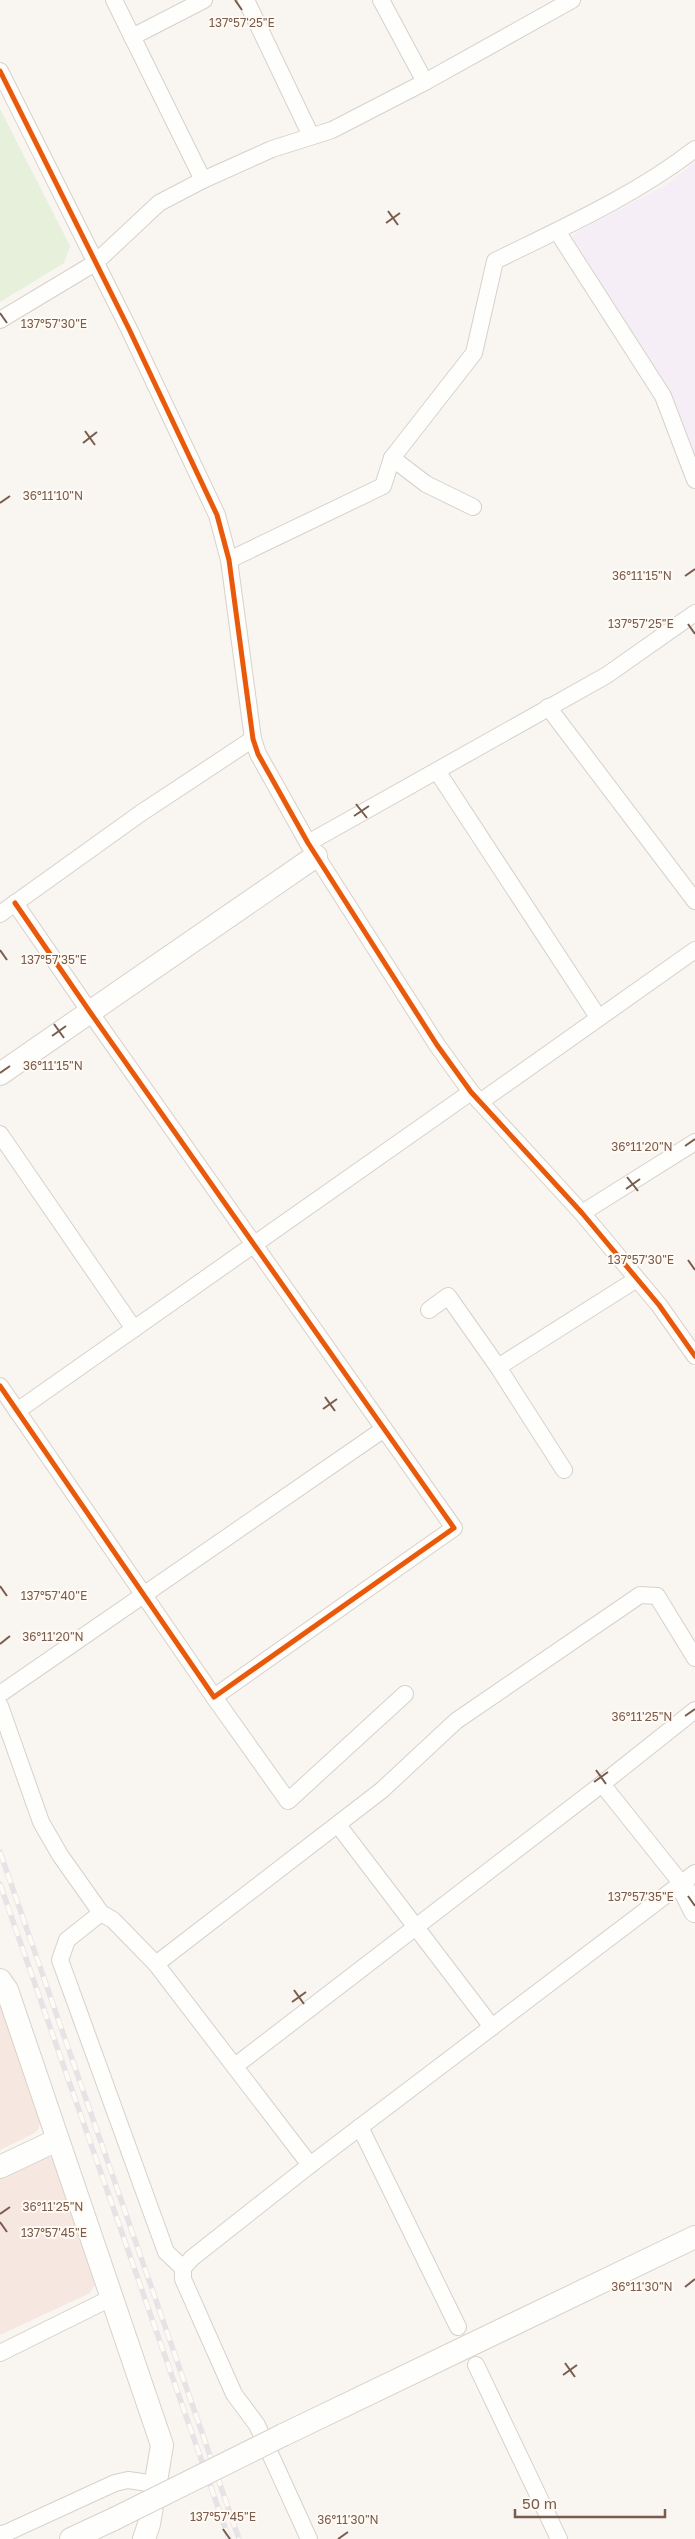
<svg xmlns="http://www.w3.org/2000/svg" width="695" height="2539" viewBox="0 0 695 2539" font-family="'Golos Text',sans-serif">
  <rect width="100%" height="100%" fill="#f9f5f0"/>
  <g fill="#f6e8e1">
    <polygon points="0,2004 40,2122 38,2130 31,2135 0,2150"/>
    <polygon points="47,2156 56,2161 96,2282 90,2293 0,2335 0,2177"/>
  </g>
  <polygon fill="#f6eef6" points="695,162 695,457 673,397 572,237 578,231 666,185"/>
  <polygon fill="#e7f0db" points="0,109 70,246 64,263 0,302"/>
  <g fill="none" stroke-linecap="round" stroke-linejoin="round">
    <defs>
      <g id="street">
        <polyline points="114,0 203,180 272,149 332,130 425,82 572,0"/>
        <polyline points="246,0 311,136"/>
        <polyline points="381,0 425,82"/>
        <polyline points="132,37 204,0"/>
        <polyline points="0,71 129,329 217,515 229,560 253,739 258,754 308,843 437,1045 471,1092 582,1213 659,1305 695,1356"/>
        <polyline points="557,231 663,396 695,480"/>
        <polyline points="0,320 95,263 159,203 203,180"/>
        <polyline points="392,458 426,484 473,507"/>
        <path d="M229,560l154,-74 9,-28 82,-105 21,-92c67,-33 141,-66 200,-112"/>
        <polyline points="548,707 695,901"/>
        <polyline points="437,771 598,1017"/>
        <polyline points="308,843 607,675 695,613"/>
        <polyline points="0,914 141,813 253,739"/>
        <polyline points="480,1102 695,950"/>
        <polyline points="0,1134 134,1329"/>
        <polyline points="582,1213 695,1142"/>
        <polyline points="429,1310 448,1296 498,1367"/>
        <polyline points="0,1386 214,1697 454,1528 90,1012 15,903"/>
        <polyline points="17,1411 471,1092"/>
        <polyline points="564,1470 498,1367 637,1279"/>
        <polyline points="0,1694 384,1429"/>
        <polyline points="214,1697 288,1801 405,1694"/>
        <polyline points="0,1706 41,1822 60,1855 101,1913 113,1920 156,1964 310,2165"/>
        <polyline points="602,1784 681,1883"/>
        <polyline points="338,1825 492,2027"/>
        <polyline points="101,1913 67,1940 60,1960 166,2252 183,2268"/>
        <polyline points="156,1964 382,1790 456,1721 640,1595 657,1596 695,1658"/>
        <polyline points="235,2066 602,1784 695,1710"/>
        <polyline points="360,2127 458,2327"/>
        <polyline points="0,2353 111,2298"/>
        <polyline points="476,2365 559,2539"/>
        <polyline points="0,2534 6,2533 115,2483 128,2480 156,2484"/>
        <polyline points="309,2539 257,2425 234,2394 183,2279 183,2268 192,2258 310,2165 695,1873"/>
      </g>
      <g id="secondary">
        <polyline points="0,1074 316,856"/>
        <polyline points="681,1883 695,1911"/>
        <polyline points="0,1980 7,1990 162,2445 149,2524 144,2539"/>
        <polyline points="0,2167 57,2140"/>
        <polyline points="283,2435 695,2237"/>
        <polyline points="71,2539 114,2519"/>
      </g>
    </defs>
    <use href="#street" stroke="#d7d1cb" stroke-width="18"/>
    <use href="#secondary" stroke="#d9d2cb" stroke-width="24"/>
    <use href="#street" stroke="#fefefd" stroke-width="16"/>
    <use href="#secondary" stroke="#fefefd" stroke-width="22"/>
    <defs>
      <g id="rail">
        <polyline points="0,1852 239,2539"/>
        <polyline points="0,1884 229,2539"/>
      </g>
    </defs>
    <use href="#rail" stroke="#e6e3e7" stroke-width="5.5"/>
    <use href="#rail" stroke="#fffaf3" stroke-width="4" stroke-dasharray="11" stroke-linecap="butt"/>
    <defs>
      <polyline id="secondary-bridge" points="114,2519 283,2435"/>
    </defs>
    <use href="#secondary-bridge" stroke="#d9d2cb" stroke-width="24" stroke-linecap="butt"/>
    <use href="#secondary-bridge" stroke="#fefefd" stroke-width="22"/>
    <defs>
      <g id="cycleway">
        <polyline points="0,71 129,329 217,515 229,560 253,739 258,754 308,843 437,1045 471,1092 582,1213 659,1305 695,1356"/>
        <polyline points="0,1386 214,1697 454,1528 90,1012 15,903"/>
      </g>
    </defs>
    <use href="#cycleway" stroke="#fffaf3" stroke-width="8"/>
    <use href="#cycleway" stroke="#e8590c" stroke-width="5"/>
  </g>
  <path fill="none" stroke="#7a5c4d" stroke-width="2" d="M235,0l7,10M388,211l10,14M386,223l14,-10M0,313l7,10M85,431l10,14M83,443l14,-11M0,503l10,-7M685,576l10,-7M688,624l7,10M356,804l11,14M354,816l15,-10M0,950l7,10M54,1024l10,14M52,1036l14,-10M0,1073l10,-7M685,1146l10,-7M627,1177l11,14M626,1189l14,-10M688,1260l7,10M325,1397l10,14M323,1409l14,-10M0,1586l7,10M0,1644l10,-8M685,1716l10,-7M596,1770l10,14M594,1782l14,-10M688,1896l7,10M294,1990l10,14M292,2002l14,-10M0,2214l10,-7M0,2222l7,10M685,2287l10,-8M565,2363l10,14M563,2375l14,-10M223,2529l7,10M338,2539l10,-7"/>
  <g font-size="12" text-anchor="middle" fill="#7a5c4d" stroke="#fffaf3" stroke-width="4" stroke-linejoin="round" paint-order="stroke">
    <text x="242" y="27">137°57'25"E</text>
    <text x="54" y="328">137°57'30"E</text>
    <text x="53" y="500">36°11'10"N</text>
    <text x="642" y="580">36°11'15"N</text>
    <text x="641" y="628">137°57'25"E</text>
    <text x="54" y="964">137°57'35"E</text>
    <text x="53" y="1070">36°11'15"N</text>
    <text x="642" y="1151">36°11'20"N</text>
    <text x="641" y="1264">137°57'30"E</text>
    <text x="54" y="1600">137°57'40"E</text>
    <text x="53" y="1641">36°11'20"N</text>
    <text x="642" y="1721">36°11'25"N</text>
    <text x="641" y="1901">137°57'35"E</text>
    <text x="53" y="2211">36°11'25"N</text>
    <text x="54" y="2237">137°57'45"E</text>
    <text x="642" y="2291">36°11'30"N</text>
    <text x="223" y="2521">137°57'45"E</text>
    <text x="348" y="2524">36°11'30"N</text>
  </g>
  <path d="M515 2509v8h150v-8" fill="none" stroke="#7a5c4d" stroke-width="2.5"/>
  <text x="522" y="2509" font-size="15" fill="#7a5c4d" stroke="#fffaf3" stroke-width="4" paint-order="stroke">50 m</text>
</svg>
